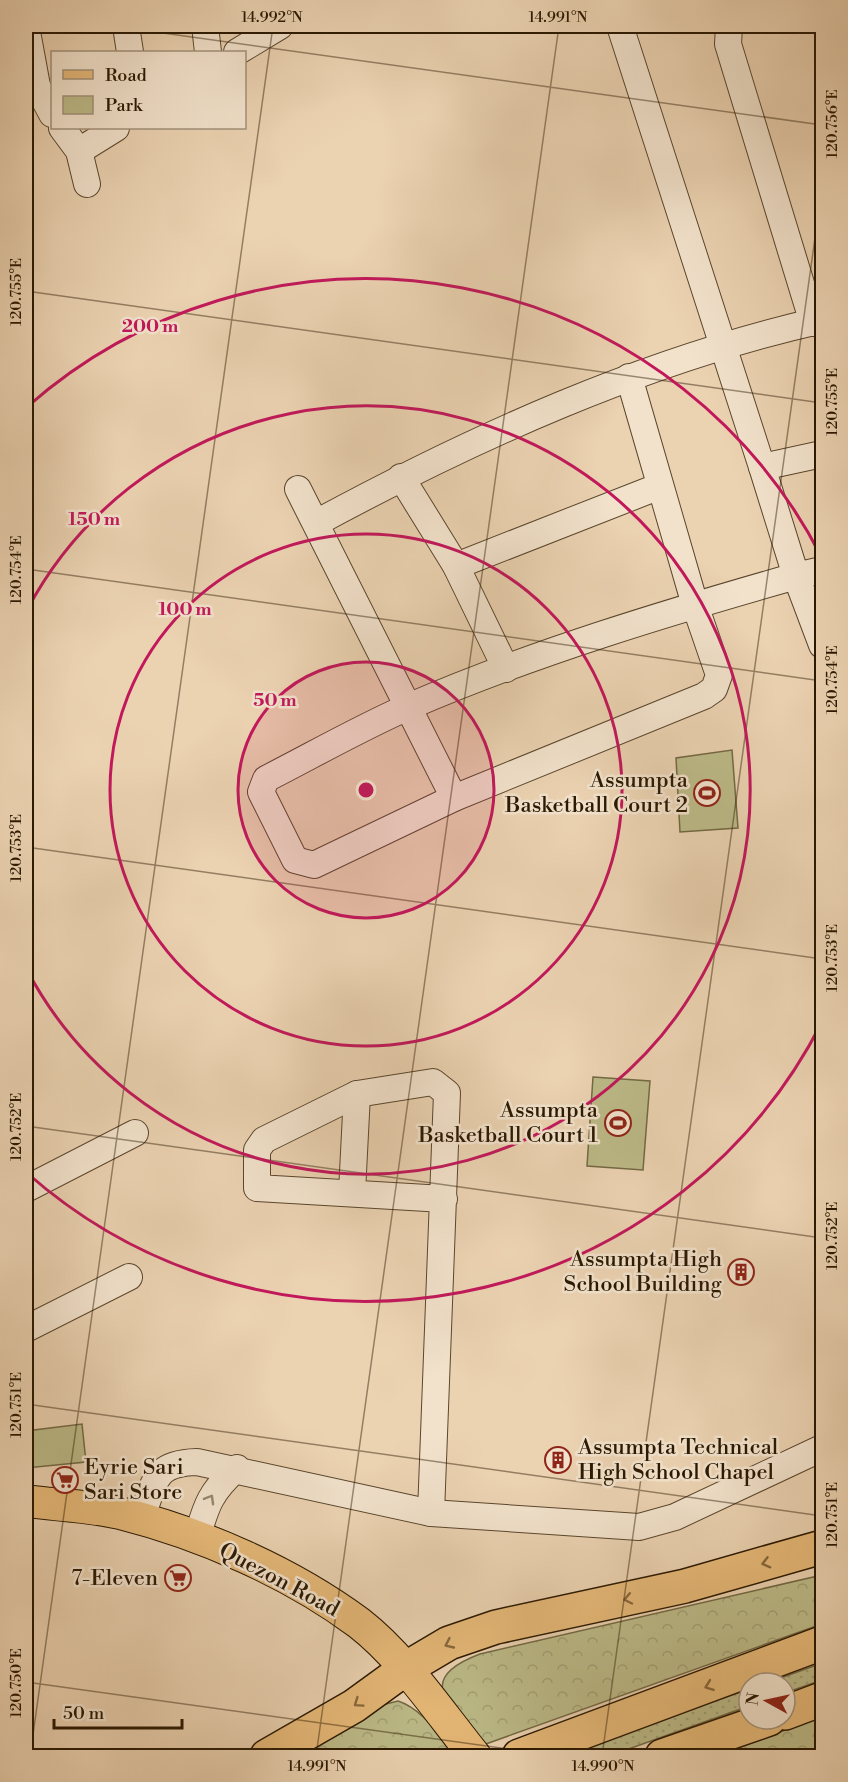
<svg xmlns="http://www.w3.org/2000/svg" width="848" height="1782" viewBox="0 0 848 1782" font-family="'Libre Bodoni',serif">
  <defs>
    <pattern id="grass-dots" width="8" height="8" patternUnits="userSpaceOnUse" patternTransform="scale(1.5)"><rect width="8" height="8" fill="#bcba88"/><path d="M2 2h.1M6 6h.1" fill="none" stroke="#a29f74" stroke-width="1.8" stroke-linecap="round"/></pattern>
    <pattern id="forest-crowns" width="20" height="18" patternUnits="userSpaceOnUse" patternTransform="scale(1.5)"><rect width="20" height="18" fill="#bcba88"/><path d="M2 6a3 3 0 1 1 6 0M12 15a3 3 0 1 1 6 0" fill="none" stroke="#a29f74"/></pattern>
  </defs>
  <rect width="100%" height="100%" fill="#ebd2b1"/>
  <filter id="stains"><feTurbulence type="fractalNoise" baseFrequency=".00333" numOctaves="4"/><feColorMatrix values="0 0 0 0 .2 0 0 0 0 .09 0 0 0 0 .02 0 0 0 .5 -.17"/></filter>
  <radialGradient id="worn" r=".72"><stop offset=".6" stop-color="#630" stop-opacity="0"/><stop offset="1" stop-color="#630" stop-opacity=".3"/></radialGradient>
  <g fill="url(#grass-dots)" stroke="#736944" stroke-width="1.5">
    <polygon points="822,1663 822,1680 785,1693 785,1683 767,1683"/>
    <polygon points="749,1689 749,1706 609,1756 560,1756"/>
  </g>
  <g fill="url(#forest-crowns)" stroke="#736944" stroke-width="1.5">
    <path d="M822,1575v49l-339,121c-31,-39 -72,-65 -3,-91z"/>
    <path d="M398,1701c25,8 41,35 59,55h-160l85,-51z"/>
    <polygon points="822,1716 822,1756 717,1756"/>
  </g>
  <g fill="#bcba88" stroke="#736944" stroke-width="1.5">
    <polygon points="732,750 738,828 680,832 676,758"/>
    <polygon points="593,1077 650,1081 643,1170 587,1166"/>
    <polygon points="82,1424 86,1462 26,1468 26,1431"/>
  </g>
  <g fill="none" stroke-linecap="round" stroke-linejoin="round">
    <defs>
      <g id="minor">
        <polyline points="26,26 37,86 52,114"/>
        <polyline points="126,26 130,52"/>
        <polyline points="205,26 208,52"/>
        <polyline points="620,26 762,467"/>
        <polyline points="729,26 728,44 813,323"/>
        <polyline points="237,52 280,26"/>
        <polyline points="62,128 79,151 87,184"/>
        <polyline points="79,151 116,128"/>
        <path d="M629,377l66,228 24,70 -5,14 -10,7 -250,102 -140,67 -19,-5 -34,-68 5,-13c47,-24 94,-51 142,-72 125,-54 258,-94 388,-131l26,69"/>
        <polyline points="822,454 762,467 796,576 822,570"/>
        <polyline points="401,477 456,566 506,669"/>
        <polyline points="298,489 454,798"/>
        <path d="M316,523c159,-86 329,-163 506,-203"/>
        <polyline points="456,566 660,486"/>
        <polyline points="26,1189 135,1133"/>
        <polyline points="352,1192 357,1094"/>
        <polyline points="26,1329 129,1277"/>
        <polyline points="431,1513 447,1093 433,1082 357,1094 264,1140 257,1150 257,1188 444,1199"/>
        <path d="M141,1519c14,-36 11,-56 56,-57l234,51 208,14 36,-10 147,-69"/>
        <path d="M197,1538c9,-33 14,-47 40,-70"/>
      </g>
      <path id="major" d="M26,1501c30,4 64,5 94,12 83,21 170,59 239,110 44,34 81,90 116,133"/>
      <g id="highway">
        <polyline points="785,1713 822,1699"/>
        <polyline points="267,1756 354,1706 405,1669 449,1643 496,1627 685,1586 822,1547"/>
        <polyline points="519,1756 822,1643"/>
        <polyline points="662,1756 769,1719"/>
      </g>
    </defs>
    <use href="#minor" stroke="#5a462d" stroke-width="28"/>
    <use href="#major" stroke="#2a1801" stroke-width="34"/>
    <use href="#highway" stroke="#2a1801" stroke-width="36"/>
    <use href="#minor" stroke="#f2e2cc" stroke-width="26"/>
    <use href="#major" stroke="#e6b978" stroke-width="32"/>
    <use href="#highway" stroke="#e6b978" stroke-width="33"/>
  </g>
  <defs><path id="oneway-chevron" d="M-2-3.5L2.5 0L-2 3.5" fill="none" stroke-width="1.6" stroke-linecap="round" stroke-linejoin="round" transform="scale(1.5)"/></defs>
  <use stroke="#988771" href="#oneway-chevron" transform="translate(210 1499) rotate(-60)"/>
  <g stroke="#88683c">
    <use href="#oneway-chevron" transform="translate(766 1563) rotate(165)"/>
    <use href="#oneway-chevron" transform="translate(628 1599) rotate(168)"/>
    <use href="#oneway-chevron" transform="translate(449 1644) rotate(155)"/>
    <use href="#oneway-chevron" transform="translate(709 1686) rotate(160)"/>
    <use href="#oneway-chevron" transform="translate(358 1703) rotate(145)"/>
  </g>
  <path fill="none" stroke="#2a1801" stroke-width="1.5" stroke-opacity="0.45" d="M113,26l709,99M26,291l796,112M26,569l796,112M26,847l796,112M26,1126l796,112M26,1404l796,112M26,1682l532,74M30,1756l243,-1730M316,1756l243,-1730M602,1756l220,-1568"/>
  <circle cx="366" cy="790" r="128" fill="#c2185b" fill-opacity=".12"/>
  <g fill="none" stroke="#c2185b" stroke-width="3">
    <circle cx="366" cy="790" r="128"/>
    <circle cx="366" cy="790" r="256"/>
    <path d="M27 610A384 384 0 1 1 27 970"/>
    <path d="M822 1022A512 512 0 0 1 27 1173M27 407A512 512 0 0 1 822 558"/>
  </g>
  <defs>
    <symbol id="stadium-ring" viewBox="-11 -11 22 22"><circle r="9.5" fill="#f2e2cc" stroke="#8f2418" stroke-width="1.5"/><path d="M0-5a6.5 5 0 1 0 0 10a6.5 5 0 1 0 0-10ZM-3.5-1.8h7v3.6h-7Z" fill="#8f2418"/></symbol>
    <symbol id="building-ring" viewBox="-11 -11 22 22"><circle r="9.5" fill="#f2e2cc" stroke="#8f2418" stroke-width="1.5"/><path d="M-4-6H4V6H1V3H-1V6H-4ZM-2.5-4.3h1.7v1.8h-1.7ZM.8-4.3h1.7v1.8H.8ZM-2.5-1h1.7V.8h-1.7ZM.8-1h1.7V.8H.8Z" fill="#8f2418"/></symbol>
    <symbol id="supermarket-ring" viewBox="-11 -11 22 22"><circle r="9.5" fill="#f2e2cc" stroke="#8f2418" stroke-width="1.5"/><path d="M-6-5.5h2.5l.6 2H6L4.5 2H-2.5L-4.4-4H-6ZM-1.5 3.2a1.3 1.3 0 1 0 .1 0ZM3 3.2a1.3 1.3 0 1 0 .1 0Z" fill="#8f2418"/></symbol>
  </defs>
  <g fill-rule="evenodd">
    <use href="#stadium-ring" x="692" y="778" width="30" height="30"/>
    <use href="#stadium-ring" x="603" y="1108" width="30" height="30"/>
    <use href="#building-ring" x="726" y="1257" width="30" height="30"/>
    <use href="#building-ring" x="543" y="1445" width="30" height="30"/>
    <use href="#supermarket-ring" x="50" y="1465" width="30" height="30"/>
    <use href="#supermarket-ring" x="163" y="1563" width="30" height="30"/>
  </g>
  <g text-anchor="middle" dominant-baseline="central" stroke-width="5" stroke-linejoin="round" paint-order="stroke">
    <g font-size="22" fill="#2a1801" stroke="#f2e2cc" text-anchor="end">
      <text x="688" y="780">Assumpta<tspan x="688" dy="25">Basketball Court 2</tspan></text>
      <text x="598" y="1110">Assumpta<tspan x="598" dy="25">Basketball Court 1</tspan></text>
      <text x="722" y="1259">Assumpta High<tspan x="722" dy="25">School Building</tspan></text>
      <text x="578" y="1447" text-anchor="start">Assumpta Technical<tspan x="578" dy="25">High School Chapel</tspan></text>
      <text x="84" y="1467" text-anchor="start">Eyrie Sari<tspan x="84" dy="25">Sari Store</tspan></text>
      <text x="158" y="1578">7-Eleven</text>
    </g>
    <g font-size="22" fill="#2a1801" stroke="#f2e2cc">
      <text transform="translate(279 1580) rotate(28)">Quezon Road</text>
    </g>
  </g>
  <circle cx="366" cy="790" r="9" fill="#c2185b" stroke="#f2e2cc" stroke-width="3"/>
  <g font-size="18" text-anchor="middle" font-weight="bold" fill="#c2185b" stroke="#f2e2cc" stroke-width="5" stroke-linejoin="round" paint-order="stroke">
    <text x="150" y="332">200 m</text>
    <text x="94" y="525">150 m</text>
    <text x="185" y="615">100 m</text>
    <text x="275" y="706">50 m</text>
  </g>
  <rect width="848" height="1782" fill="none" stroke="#ebd2b1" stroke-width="66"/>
  <rect x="51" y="51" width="195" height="78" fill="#f2e2cc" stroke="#a2917b" stroke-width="1.5"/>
  <rect x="63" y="70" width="30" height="9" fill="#e6b978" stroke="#a2917b" stroke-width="1.5"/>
  <text x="105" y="81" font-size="18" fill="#2a1801">Road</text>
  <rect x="63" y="96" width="30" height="18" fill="#bcba88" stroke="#a2917b" stroke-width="1.5"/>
  <text x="105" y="111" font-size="18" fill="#2a1801">Park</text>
  <g transform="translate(767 1701) rotate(278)"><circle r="28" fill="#f2e2cc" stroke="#a2917b" stroke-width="1.5"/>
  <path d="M0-4.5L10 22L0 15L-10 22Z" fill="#8f2418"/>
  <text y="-9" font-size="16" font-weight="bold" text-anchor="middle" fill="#2a1801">N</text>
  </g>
  <path d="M54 1719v9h128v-9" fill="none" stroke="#2a1801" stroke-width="3"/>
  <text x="63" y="1719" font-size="18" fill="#2a1801" stroke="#f2e2cc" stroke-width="4.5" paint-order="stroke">50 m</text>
  <rect x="33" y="33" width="782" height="1716" fill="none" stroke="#2a1801" stroke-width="2"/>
  <g font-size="15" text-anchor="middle" fill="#2a1801">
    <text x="272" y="22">14.992°N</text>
    <text x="558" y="22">14.991°N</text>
    <text transform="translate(832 124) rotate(-90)" y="5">120.756°E</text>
    <text transform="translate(16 292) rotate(-90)" y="5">120.755°E</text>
    <text transform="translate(832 402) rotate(-90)" y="5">120.755°E</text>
    <text transform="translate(16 570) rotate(-90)" y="5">120.754°E</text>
    <text transform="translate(832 680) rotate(-90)" y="5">120.754°E</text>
    <text transform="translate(16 848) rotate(-90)" y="5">120.753°E</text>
    <text transform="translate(832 958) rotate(-90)" y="5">120.753°E</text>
    <text transform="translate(16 1127) rotate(-90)" y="5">120.752°E</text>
    <text transform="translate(832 1236) rotate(-90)" y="5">120.752°E</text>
    <text transform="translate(16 1405) rotate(-90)" y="5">120.751°E</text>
    <text transform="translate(832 1515) rotate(-90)" y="5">120.751°E</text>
    <text transform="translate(16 1683) rotate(-90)" y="5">120.750°E</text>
    <text x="317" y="1771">14.991°N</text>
    <text x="603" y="1771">14.990°N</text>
  </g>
  <rect width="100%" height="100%" filter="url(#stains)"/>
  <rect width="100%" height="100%" fill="url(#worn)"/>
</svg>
